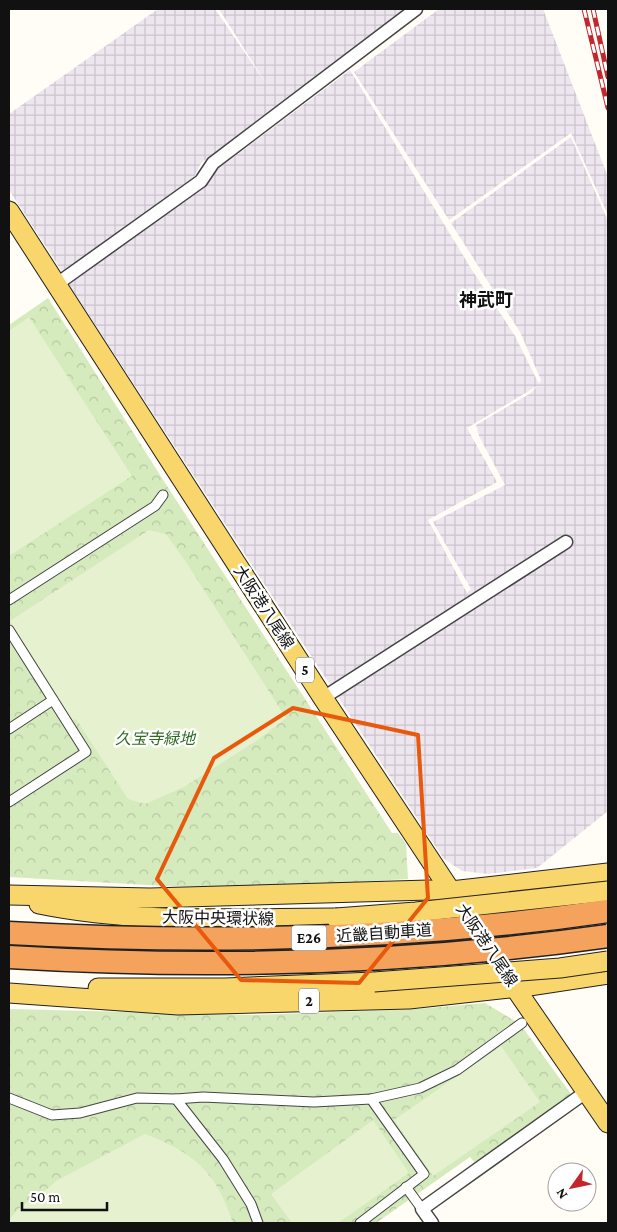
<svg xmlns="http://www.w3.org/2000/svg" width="617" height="1232" viewBox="0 0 617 1232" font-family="'Crimson Pro','Noto Sans JP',serif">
  <defs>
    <pattern id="industrial-grid" width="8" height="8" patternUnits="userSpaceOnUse" patternTransform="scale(1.25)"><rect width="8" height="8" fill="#eee6ef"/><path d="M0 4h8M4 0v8" fill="none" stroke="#cbc4cc"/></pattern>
    <pattern id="park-crowns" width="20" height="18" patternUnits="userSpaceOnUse" patternTransform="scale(1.25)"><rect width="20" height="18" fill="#d5ebbd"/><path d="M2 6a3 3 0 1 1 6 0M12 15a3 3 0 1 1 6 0" fill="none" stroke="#b6c8a1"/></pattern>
  </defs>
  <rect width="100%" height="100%" fill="#fffdf5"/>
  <g fill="url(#industrial-grid)" fill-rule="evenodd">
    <polygon points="158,9 215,9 267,85 219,9 406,9 281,105 201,163 193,179 63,273 9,190 9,114"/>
    <polygon points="439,9 543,9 608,177 608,215 571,133 449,220 354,72"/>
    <path d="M350,70l122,200 43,66 24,48 2,-4 -21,-48 -69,-109 120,-86 37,84v590l-71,57 -49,6 -26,-3 -19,-13 -375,-575 140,-100 6,-11zM537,386l-6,7 -55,32 3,11 26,49 -72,37 38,67 -4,4 -39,-73 69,-38 -30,-54z"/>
  </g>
  <g fill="url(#park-crowns)">
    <polygon points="48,298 167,486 392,833 398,833 406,844 408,879 246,888 165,886 9,877 9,325"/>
    <polygon points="485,1003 520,1024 571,1094 571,1097 476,1164 470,1157 376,1223 9,1223 9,1009 253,1015 418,1009"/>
  </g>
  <g fill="#e6f2cf">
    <polygon points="29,317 132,476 9,556 9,331"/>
    <polygon points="149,530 166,534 186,562 286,718 259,739 184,787 145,804 128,799 76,719 72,721 10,621"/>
    <polygon points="501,1046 540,1102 433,1176 394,1120"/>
    <polygon points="373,1120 409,1173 338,1223 292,1223 271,1194"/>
    <path d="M145,1134c50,19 71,38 88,89h-224c5,-18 35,-28 47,-42z"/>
  </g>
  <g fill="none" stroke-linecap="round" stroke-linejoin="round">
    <defs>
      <g id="pedestrian">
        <polyline points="9,600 155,506 163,495"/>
        <polyline points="9,630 86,752 9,802"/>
        <polyline points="9,729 53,700"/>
        <polyline points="9,1098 52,1115 80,1113 137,1098 176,1099 203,1097 314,1102 371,1099 420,1088 457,1070 522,1023"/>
        <polyline points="176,1099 223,1159 251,1204 258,1223"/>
        <polyline points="406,1187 422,1209"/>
        <polyline points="360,1223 424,1174 371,1099"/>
      </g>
      <g id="minor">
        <polyline points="57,284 201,181 213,163 416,9"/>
        <polyline points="323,698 566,542"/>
        <polyline points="432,1223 422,1209 586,1092"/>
      </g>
      <g id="primary">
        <polyline points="9,211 323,698 515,988 608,1123"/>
        <polyline points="9,895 150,898 429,890 451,891 608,873"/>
        <path d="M39,904c97,20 199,14 297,14"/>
        <polyline points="98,988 225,988 374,982"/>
        <polyline points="9,993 178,1005 409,999 529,986 608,974"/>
      </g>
    </defs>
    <use href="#pedestrian" stroke="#444" stroke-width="11"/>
    <use href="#minor" stroke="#444" stroke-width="15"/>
    <use href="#primary" stroke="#222" stroke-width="21"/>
    <use href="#pedestrian" stroke="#fff" stroke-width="9"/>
    <use href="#minor" stroke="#fff" stroke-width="12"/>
    <use href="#primary" stroke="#f9d66b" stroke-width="19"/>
    <defs>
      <g id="rail">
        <polyline points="584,9 608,108"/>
        <polyline points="593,9 608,77"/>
      </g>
    </defs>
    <use href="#rail" stroke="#c4262e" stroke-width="5"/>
    <use href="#rail" stroke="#fff" stroke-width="3" stroke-dasharray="9" stroke-linecap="butt"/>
    <defs>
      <g id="primary-bridge">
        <polyline points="336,918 416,912 608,891"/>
        <polyline points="374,982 560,968 608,961"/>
      </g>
      <g id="motorway-bridge">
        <path d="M9,933c200,11 400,7 599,-22"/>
        <path d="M9,957c200,12 400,7 599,-21"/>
      </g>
    </defs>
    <use href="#primary-bridge" stroke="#222" stroke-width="21" stroke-linecap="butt"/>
    <use href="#motorway-bridge" stroke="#222" stroke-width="25" stroke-linecap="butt"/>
    <use href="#primary-bridge" stroke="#f9d66b" stroke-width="19"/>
    <use href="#motorway-bridge" stroke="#f5a25d" stroke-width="22"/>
  </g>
  <path fill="none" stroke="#e8590c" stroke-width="4" stroke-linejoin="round" d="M293,708l125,27 10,163 -69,85 -118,-3 -84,-101 57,-121z"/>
  <g text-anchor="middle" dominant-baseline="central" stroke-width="5" stroke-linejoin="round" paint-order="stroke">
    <g fill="#fff" stroke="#585858" stroke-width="1">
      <rect x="296" y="657.5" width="18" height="25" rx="4"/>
      <rect x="291.5" y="925.5" width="35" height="25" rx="4"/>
      <rect x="299" y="988.5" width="20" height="25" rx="4"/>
    </g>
    <g font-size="15" font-weight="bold" fill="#111">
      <text x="305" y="670">5</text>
      <text x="309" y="938">E26</text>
      <text x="309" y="1001">2</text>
    </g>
    <g font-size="16" fill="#111" stroke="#fff">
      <text transform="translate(264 607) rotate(57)">大阪港八尾線</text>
      <text transform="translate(218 918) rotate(1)">大阪中央環状線</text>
      <text transform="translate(384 933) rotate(-4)">近畿自動車道</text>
      <text transform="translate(487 945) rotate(56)">大阪港八尾線</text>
    </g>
    <g font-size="16" font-style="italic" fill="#2f6b1f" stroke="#fff">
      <text x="155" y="738">久宝寺緑地</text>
    </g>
    <g font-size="18" font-weight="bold" fill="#111" stroke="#fff">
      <text x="486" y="300">神武町</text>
    </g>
  </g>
  <rect width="617" height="1232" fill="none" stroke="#111111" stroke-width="20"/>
  <g transform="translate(572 1187) rotate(237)"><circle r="24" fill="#ffffff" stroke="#a0a0a0"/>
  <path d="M0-4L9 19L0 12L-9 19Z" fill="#c4262e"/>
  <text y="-8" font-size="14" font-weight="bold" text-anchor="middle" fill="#111111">N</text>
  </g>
  <path d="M22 1202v8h85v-8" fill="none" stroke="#111111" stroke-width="2.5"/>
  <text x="30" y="1202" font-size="15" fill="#111111" stroke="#ffffff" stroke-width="4" paint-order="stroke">50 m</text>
</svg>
